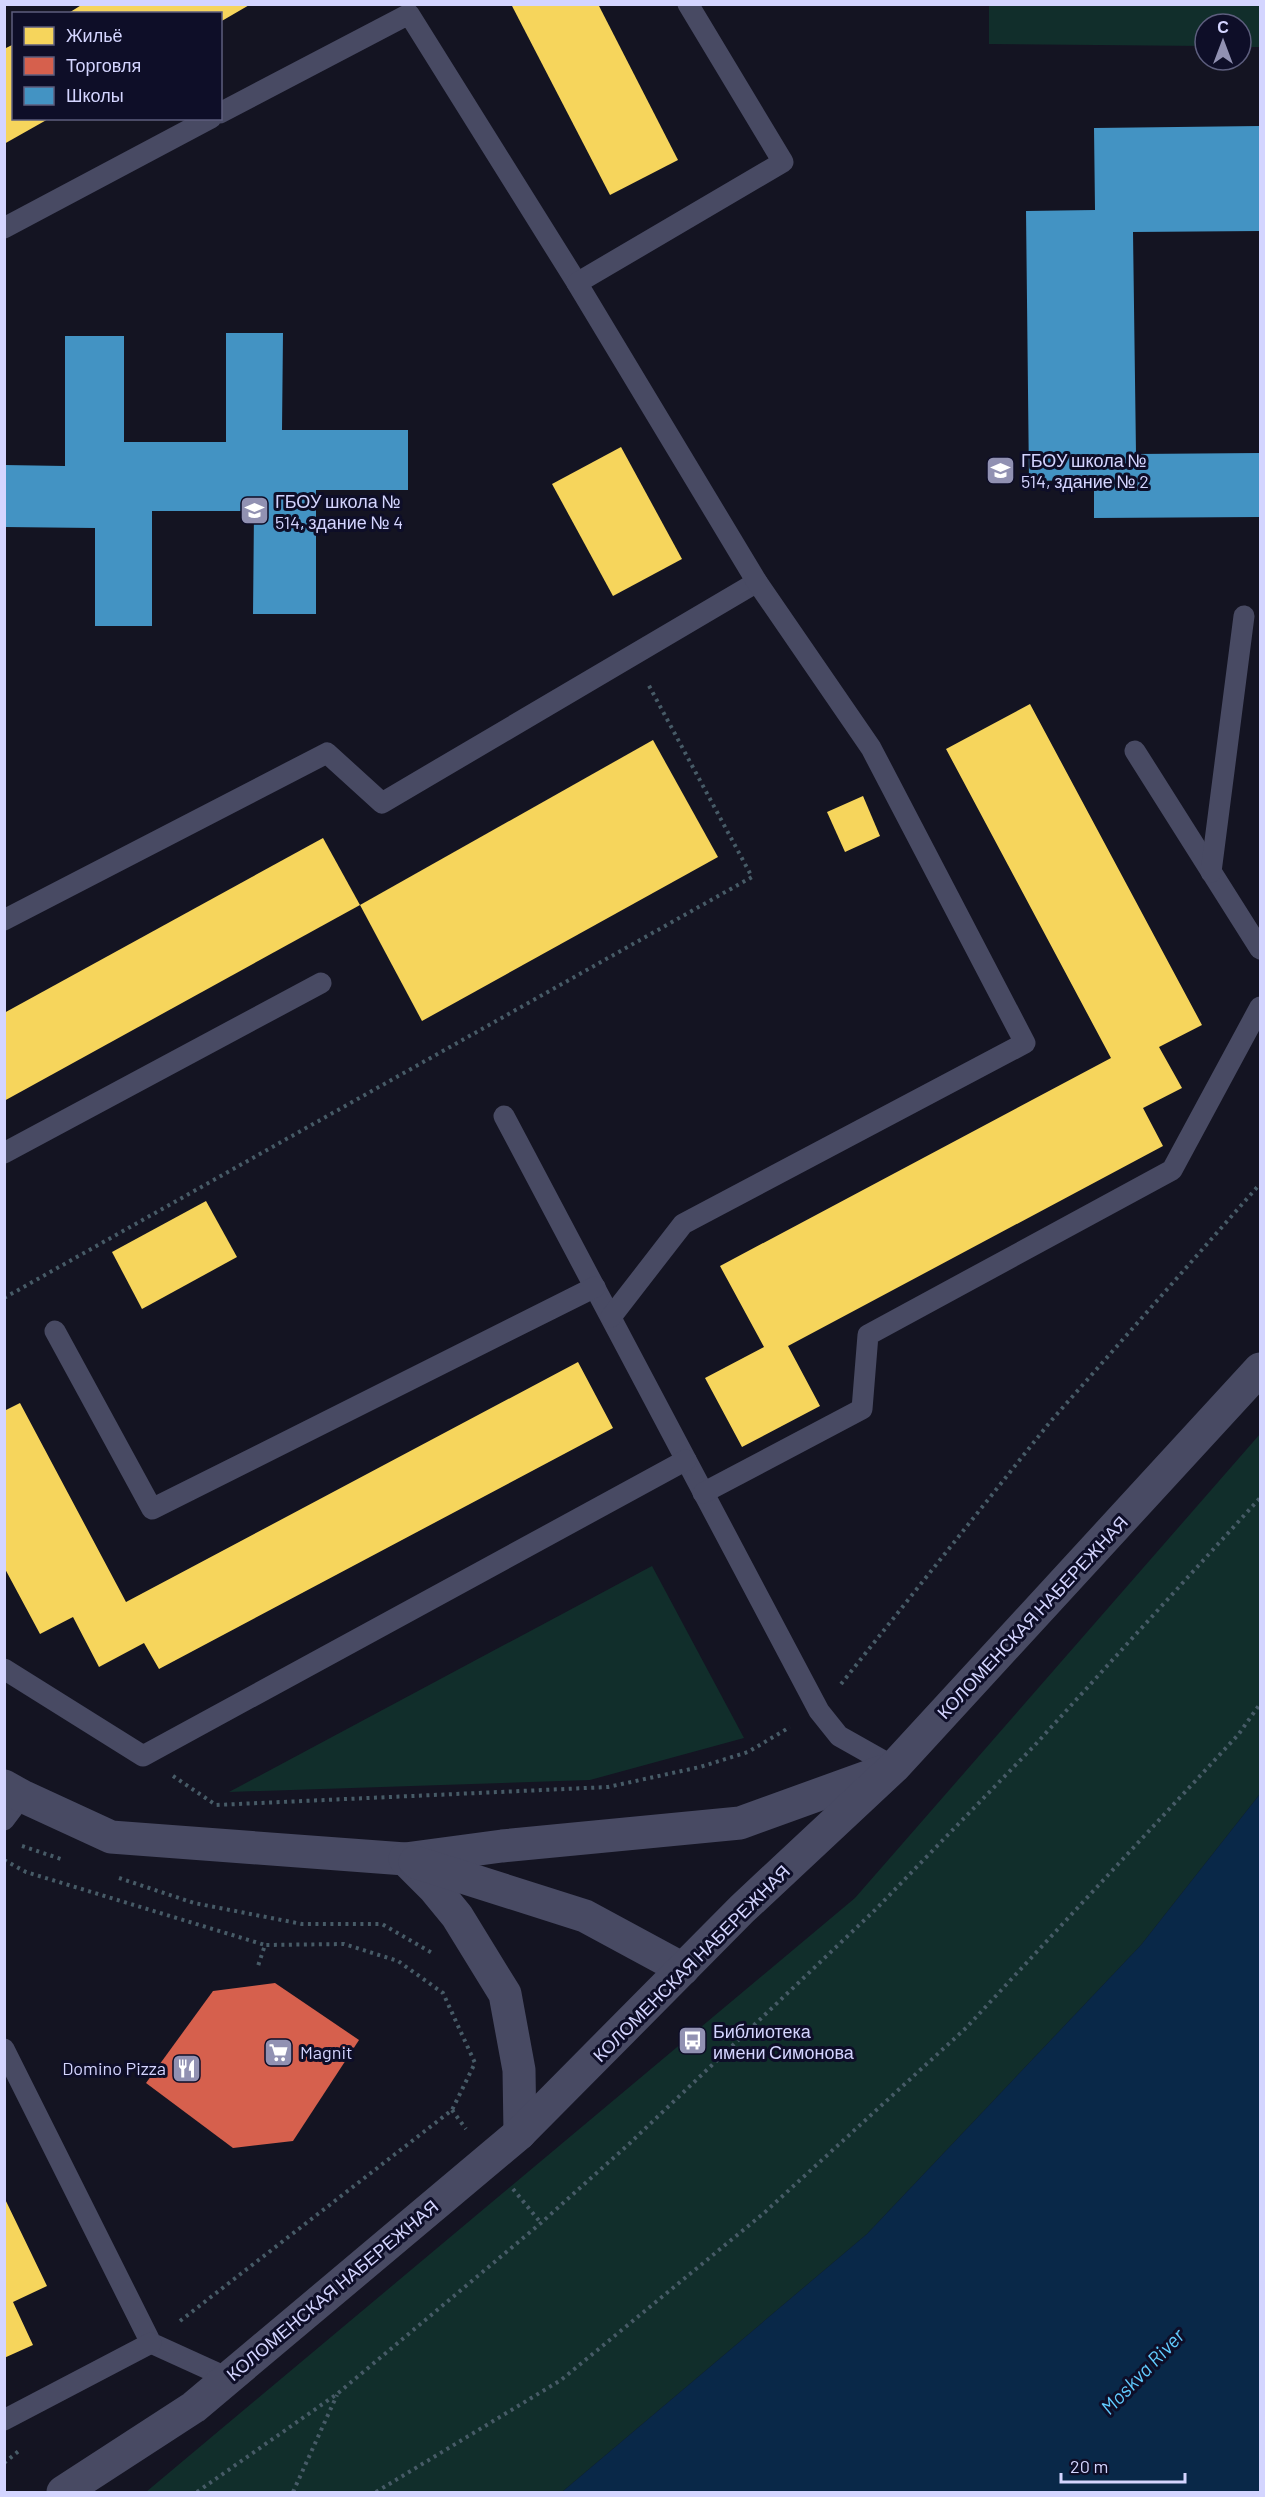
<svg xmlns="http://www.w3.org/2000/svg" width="1265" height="2497" viewBox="0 0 1265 2497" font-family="Barlow,sans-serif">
  <rect width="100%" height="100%" fill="#141422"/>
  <g fill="#112e2b">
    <polygon points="989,5 1260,5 1260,47 1241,47 1241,24 1205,24 1205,46 989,44"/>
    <polygon points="1260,1434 1260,1794 1141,1945 867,2234 562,2492 146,2492 855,1898"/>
    <polygon points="652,1566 744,1738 590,1780 229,1792"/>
  </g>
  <polygon fill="#092848" points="1260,1794 1260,2492 562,2492 867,2234 1141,1945"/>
  <g fill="#f6d55c">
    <polygon points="83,4 251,4 220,22 220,14 67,14"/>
    <polygon points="511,4 598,4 678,160 610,195"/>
    <polygon points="14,44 14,118 50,118 4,144 4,49"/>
    <polygon points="621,447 682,559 613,596 552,484"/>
    <polygon points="1030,704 1202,1025 1159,1047 1182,1088 1143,1108 1163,1146 788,1346 820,1406 742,1447 705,1378 764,1347 720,1266 1111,1058 946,749"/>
    <polygon points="653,740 718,857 422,1021 360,905"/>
    <polygon points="863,796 880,836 845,852 827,812"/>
    <polygon points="323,838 360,905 4,1101 4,1013"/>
    <polygon points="206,1201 237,1257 142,1309 112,1252"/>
    <polygon points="578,1362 613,1428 159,1669 144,1643 99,1667 73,1617 40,1634 4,1567 4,1411 20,1403 126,1602"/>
    <polygon points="4,2197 47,2286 13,2302 33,2345 4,2358"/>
  </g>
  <polygon fill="#d6604d" points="275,1983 359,2040 293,2141 233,2148 146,2083 213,1991"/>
  <g fill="#4393c3">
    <polygon points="1260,126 1260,231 1133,232 1136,454 1260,453 1260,517 1094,518 1094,480 1029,481 1026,211 1095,210 1094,128"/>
    <polygon points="226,333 283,333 282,430 408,430 408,490 316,490 316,614 253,614 254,511 152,511 152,626 95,626 95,528 4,527 4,465 65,466 65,336 124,336 124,442 226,442"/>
  </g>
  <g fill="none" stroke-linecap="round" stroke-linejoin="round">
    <g stroke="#475b67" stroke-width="4" stroke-dasharray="3 4.5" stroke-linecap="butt">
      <polyline points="4,1298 752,877 647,682"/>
      <polyline points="841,1684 1050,1422 1260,1184"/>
      <polyline points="173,1776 216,1805 608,1787 700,1767 748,1752 790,1727"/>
      <polyline points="22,1846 61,1859"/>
      <polyline points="4,1860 26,1872 265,1945"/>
      <polyline points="119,1878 194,1903 302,1924 382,1924 434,1954"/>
      <polyline points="452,2110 466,2129"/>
      <polyline points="513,2189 541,2223"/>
      <polyline points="180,2321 452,2110 475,2063 443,1993 398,1961 344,1944 265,1945 257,1969"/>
      <polyline points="4,2463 20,2450"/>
      <polyline points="197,2492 337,2394 541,2223 630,2143 875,1910 1035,1745 1260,1498"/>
      <polyline points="293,2492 337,2395"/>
      <polyline points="376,2492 561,2380 764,2213 966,2028 1238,1735 1260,1704"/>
    </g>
    <g stroke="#484a63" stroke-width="21">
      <polyline points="220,113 409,14 577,283"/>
      <polyline points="4,228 211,118"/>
      <polyline points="1135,751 1260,949"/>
      <polyline points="1211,872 1244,616"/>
      <polyline points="4,920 327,753 382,803 757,582"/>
      <polyline points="504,1116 819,1711 839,1736 894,1767"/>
      <polyline points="4,1153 321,983"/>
      <polyline points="611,1317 683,1224 1025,1043 871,748 757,582 577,283 783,162 688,4"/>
      <polyline points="55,1331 152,1509 595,1287"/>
      <polyline points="703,1493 862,1409 868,1335 1172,1170 1260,1007"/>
      <polyline points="4,1669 143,1756 686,1460"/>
      <polyline points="4,1820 22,1796"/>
      <polyline points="4,2049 151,2343 228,2378"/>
      <polyline points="4,2420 151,2343"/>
    </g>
    <g stroke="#484a63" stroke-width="33">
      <polyline points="4,1786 22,1796 111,1837 405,1859 502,1846 740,1823 881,1772"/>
      <polyline points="405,1859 434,1888 457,1916 505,1994 519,2070 520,2133"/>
      <polyline points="415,1862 585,1916 683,1969"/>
      <polyline points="63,2492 194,2407 520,2133 742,1909 894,1767 1260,1369"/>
    </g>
  </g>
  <defs>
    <symbol id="school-square" viewBox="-11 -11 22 22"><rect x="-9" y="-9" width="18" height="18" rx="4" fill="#9191b2" stroke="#0e0e28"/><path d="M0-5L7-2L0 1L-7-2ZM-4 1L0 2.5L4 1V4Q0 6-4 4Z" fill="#fff"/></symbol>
    <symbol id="bus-square" viewBox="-11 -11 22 22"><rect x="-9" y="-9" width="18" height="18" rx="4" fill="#9191b2" stroke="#0e0e28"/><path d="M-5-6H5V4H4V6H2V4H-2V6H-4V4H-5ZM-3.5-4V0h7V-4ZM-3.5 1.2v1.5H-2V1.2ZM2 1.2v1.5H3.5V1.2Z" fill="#fff"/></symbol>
    <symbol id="supermarket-square" viewBox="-11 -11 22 22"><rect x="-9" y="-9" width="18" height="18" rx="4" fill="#9191b2" stroke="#0e0e28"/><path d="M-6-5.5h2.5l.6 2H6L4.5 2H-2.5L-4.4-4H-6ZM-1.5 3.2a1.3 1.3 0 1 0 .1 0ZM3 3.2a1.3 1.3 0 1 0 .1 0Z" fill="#fff"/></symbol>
    <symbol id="restaurant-square" viewBox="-11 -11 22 22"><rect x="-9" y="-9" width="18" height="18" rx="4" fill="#9191b2" stroke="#0e0e28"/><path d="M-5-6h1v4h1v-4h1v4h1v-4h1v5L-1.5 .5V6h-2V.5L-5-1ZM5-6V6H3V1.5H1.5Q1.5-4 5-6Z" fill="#fff"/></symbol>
  </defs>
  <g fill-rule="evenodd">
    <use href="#school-square" x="984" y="454" width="33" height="33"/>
    <use href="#school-square" x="238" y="494" width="33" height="33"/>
    <use href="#bus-square" x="676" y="2024" width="33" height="33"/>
    <use href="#supermarket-square" x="262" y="2036" width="33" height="33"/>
    <use href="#restaurant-square" x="170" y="2052" width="33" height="33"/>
  </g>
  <g text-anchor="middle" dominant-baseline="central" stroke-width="6" stroke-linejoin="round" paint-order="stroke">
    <g font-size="18" fill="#d4d5ff" stroke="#0e0e28" text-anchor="start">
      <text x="1021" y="460">ГБОУ школа №<tspan x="1021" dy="21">514, здание № 2</tspan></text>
      <text x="275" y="501">ГБОУ школа №<tspan x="275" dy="21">514, здание № 4</tspan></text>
      <text x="713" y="2031">Библиотека<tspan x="713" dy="21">имени Симонова</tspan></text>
      <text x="300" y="2052">Magnit</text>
      <text x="166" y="2068" text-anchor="end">Domino Pizza</text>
    </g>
    <g font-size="18" fill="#d4d5ff" stroke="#0e0e28">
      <text transform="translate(1032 1617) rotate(-47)">КОЛОМЕНСКАЯ НАБЕРЕЖНАЯ</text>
      <text transform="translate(691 1963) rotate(-45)">КОЛОМЕНСКАЯ НАБЕРЕЖНАЯ</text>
      <text transform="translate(332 2290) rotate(-40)">КОЛОМЕНСКАЯ НАБЕРЕЖНАЯ</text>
    </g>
    <g font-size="20" font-style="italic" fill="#62ccff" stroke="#0e0e28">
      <text transform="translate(1142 2371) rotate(-46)">Moskva River</text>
    </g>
  </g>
  <rect width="1265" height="2497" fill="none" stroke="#d4d5ff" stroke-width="12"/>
  <rect x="12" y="12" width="210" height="108" fill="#0e0e28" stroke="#5d5e7e" stroke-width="1.5"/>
  <rect x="24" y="27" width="30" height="18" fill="#f6d55c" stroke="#5d5e7e" stroke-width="1.5"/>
  <text x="66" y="42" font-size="18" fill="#d4d5ff">Жильё</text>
  <rect x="24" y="57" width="30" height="18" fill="#d6604d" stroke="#5d5e7e" stroke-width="1.5"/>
  <text x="66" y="72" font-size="18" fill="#d4d5ff">Торговля</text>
  <rect x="24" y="87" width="30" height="18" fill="#4393c3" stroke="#5d5e7e" stroke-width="1.5"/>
  <text x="66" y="102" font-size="18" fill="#d4d5ff">Школы</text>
  <g transform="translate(1223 42)"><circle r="28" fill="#0e0e28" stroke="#5d5e7e" stroke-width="1.5"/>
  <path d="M0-4.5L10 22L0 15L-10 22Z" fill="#9191b2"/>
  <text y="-9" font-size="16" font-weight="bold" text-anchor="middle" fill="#d4d5ff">С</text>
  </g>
  <path d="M1061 2473v9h124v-9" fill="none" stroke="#d4d5ff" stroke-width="3"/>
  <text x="1070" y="2473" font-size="18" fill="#d4d5ff" stroke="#0e0e28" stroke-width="4.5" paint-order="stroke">20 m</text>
</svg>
